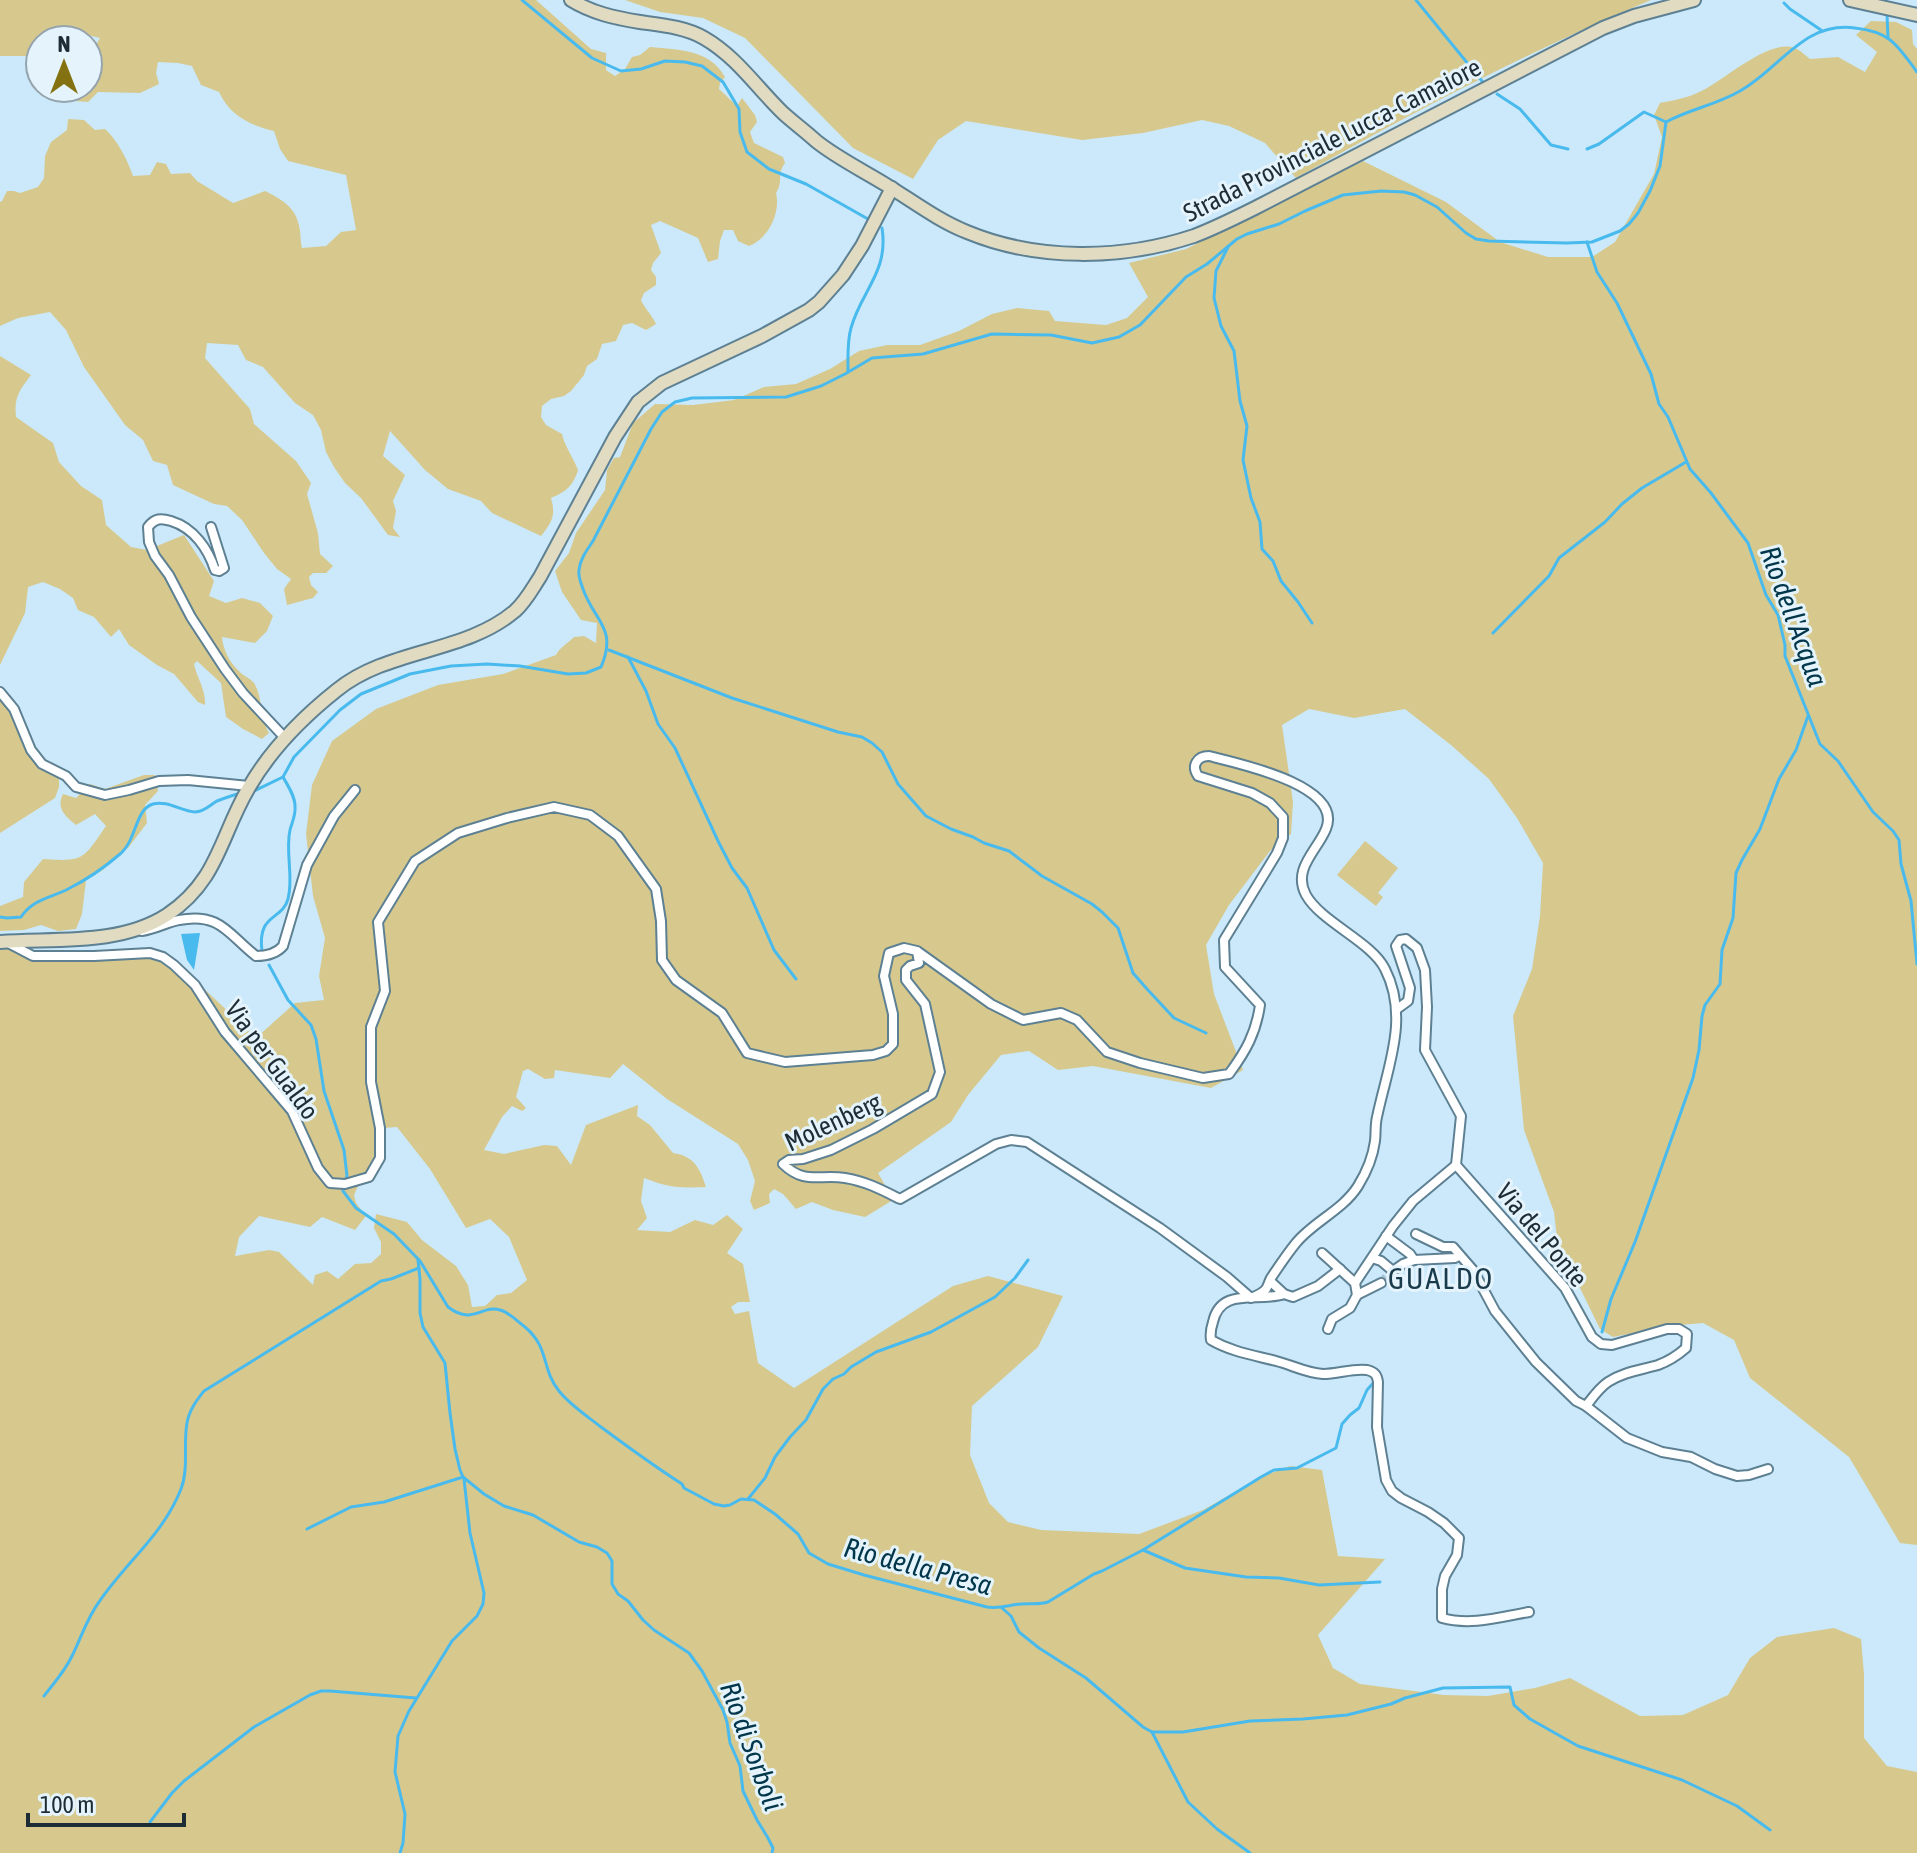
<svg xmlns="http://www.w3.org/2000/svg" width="1917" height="1853" viewBox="0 0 1917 1853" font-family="'Asap Condensed',sans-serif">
  <rect width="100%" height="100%" fill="#cbe9fa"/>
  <g fill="#d7c98e">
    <path d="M0,0h536l55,49 15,4v17l9,6 10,-7 7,-12 8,-2 10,-8c30,3 59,2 75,30l-5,6 -1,6 18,17 5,-8 13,17 2,7 -7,10 4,11 29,14 2,6c-9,12 -1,18 -9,30 5,20 -8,46 -27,53l-11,-5 -5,-11h-9l-4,11 -2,18 -10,3 -10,-24 -38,-17 -9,4 10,28 -8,10 -2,7 5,7v8l-12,8 -3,7c4,9 11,15 15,24l-10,6 -14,-7 -9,2 -7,16 -14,3 -5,15 -10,7 -3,9 -13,16 -7,5 -13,3 -9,7 -1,11 5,8 16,9c2,11 12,25 16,36 -5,16 -12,22 -27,28 5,18 1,24 -10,38l-49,-23 -11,-12 -33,-12 -23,-19 -35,-39 -7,25 22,19 -12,26 3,10 -3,17 7,9 -12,-2 -27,-37 -16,-15 -11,-16 -8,-15 -5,-22 -8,-15 -18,-12 -32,-36 -17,-7 -8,-15 -31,-2 -2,15 45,51 4,15 42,37 15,22 -4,11 11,39 2,21 13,12 -7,7h-13l-4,4 2,8 7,7 -5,6 -26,7 -3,-16 7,-10 -14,-10 -13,-16 -22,-33 -15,-14 -13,-2 -41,-19 -6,-20 -14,-4 -10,-21 -18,-15 -41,-58 -18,-37 -16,-18 -32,6 -18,8v-124l2,-1 5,-10h7l6,2 18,-6 6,-9 1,-22 6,-14 16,-12 1,-11 16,1 11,10 10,-1c13,12 22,30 28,47l17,-1 7,-13 9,2 5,10 19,-1 7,8 36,22 32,-12c14,7 29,15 33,31 3,8 2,18 4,26l24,-2 15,-14 15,-2 -10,-55 -58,-14 -8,-12 -6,-18c-24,-6 -44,-15 -55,-39l-18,-7 -9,-19 -14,-3 -20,-1 -2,11 3,11 -19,9 -42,-1 -10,10 -25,-2 -28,-13 -2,-15 7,-8v24h48v-39l8,-4 4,-7 -12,-3 -10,5h-38v16h-40z"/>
    <path d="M625,0h1026c-122,51 -240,113 -355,178l-31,-35 -36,-17 -27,-6 -59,13 -61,7 -116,-19 -28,19 -25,39 -60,-31 -108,-110 -42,-20 -43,-6z"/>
    <path d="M1871,21l25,1 16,8 1,14 4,5v1496l-17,-2 -51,-86 -99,-79 -16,-38 -31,-17 -34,3 -56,11 -13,-8 -21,-43 -20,-29 -5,-45 -30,-82 -11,-114 19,-47 8,-53 3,-53 -26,-45 -28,-39 -38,-34 -46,-36 -51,9 -45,-9 -27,16 11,77 -2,32 -21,17 -41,54 -23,40 8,49 29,76 -32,18 -118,-22 -35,4 -29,-19 -28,4 -33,40 -17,27 -73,51 7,12 -42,-12h-36l-15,-5v-4l7,-2 135,-67 9,-23 -16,-69 -19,-24v-8l4,-3 7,-19 -15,-6 -19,7 -6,26 9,39v27l-4,5 -12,4 -87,6 -35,-8 -24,-40 -46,-32 -13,-18 -1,-39 -6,-33 -38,-54 -30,-22 -38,-9 -48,11 -50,16 -45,29 -38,63 8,69 -15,36 1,57 8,45v29l-9,16 -21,6 -12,-1 -11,-13 -26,-57 -67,-78 -31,-47 58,55 39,-35 29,-3 -5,-24 6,-38 -12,-42 -7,-62 6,-49 20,-44 44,-32 62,-24 65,-11 53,-19c4,-8 11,-11 18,-18l10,-1 12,7 1,-20 -16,-3 -19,-28 -7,-21 14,-18 7,-20 29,-43 2,-20 7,-12 6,-1 13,-34 22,-19 38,1 41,-5 30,-13 32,-3 34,-15 29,-18 28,-6h33l39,-14 33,-17 25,-6 32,3 6,10 51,4 21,-7 21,-21 -19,-34 57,-14 177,-88 83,41 54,40 48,15h44l23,-15 39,-68 8,-37 -8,-22 6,-12c16,-3 32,-6 47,-15 20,-11 65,-50 88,-40 5,2 11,8 15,11l28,-2 27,15 12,-20 -21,-17z"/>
    <path d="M0,356l31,19c-12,16 -17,22 -15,42l37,26 6,19 22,24 21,14 4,25 25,22 16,3 37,-15 30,46 -5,15 17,7 16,-5 18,5 13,13 -6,15 -12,12 -33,-6c1,12 7,25 17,34 4,5 11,7 15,12 8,12 7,36 15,50l-7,6 -19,-10 -17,-12 -5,-34 -24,-22 -3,3c3,14 12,26 11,41l-7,-3 -24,-28 -17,-9 -28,-20 -10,-16 -8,8 -17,-20 -16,-7 -5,-12 -13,-9 -17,-7 -15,5 -3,26 -25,52z"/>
    <path d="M0,697c18,20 22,57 41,70 5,4 13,5 18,8v12l-4,11 -55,35z"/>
    <path d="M144,775h11l3,16 -13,14 2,18 -19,25 -13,9 -12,13 -17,10 -4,34 -6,15 -18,2 -17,-6 -17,5 -24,1v-25l23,-9 1,-15 19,-23c42,3 40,0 63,-33l-11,-12 -19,11c-11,-9 -20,-17 -13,-31l13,4 14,-14 15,5z"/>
    <path d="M554,810l35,8 27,20 37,52 5,31 1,40 61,54 25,41c12,3 25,7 38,8 38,5 77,-8 113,-18l-9,-70 5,-21 12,-4 10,3 2,7 -13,8 19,36 15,67 -7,19 -59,35 -41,21 -49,19c19,24 39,12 64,17 18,3 33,10 48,17l-28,17 -32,-7 -21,-8 -16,7 -13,-15 -9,-5 -5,5 1,9 -16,7 -4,-9 5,-20 -7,-21 -10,-16 -71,-45 -44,-35 -13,14 -55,-8 -1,8 -9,1 -17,-10 -5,2 -7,26 10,11 -4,3 -10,-5 -10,11 -18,33 20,4 40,-9 13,1 14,19 15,-40 52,-20 -1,11 13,9 23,28c21,3 27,15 33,34 -27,1 -37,1 -62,-9l-3,23 6,17 -10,12 33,2 25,-12 18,5 14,-10 16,14 -16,24 16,11 7,38h-12l-7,5 4,7 14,-3 9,52 36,25 159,-102 35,-10 75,20 -25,51 -66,59 -2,49 19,48 19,19 33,8 98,4 64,-24 58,-33 29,-11 32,4 16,86 47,3 -67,76 15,33 27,16 84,11 44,1 47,-8 35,-10 70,38 43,-1 45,-20 22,-37 27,-21 57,-9 27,11 3,35v64l23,28 30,6v81h-1917v-903l12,-3 21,12 116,-3 13,4 10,7 20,20 97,126 40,73 30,-2 -5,11 2,8 10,13 -11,14 -33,-13 -12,10 -51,-11 -20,21 -4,19 34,-6 10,2 34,33 2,-10 12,-4 11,8 17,-15 16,-1 10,-9v-12l-7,-14 2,-14 31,8 15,18 34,26 12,19 4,22 13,-1 12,-11 14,-2 16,-13 -18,-43 -19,-18 -24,9 -36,-59 -33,-42 -14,1 -9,-46v-54l15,-37 -8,-68 36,-59 43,-28 48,-15z"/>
    <polygon points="1365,841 1398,868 1378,893 1383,897 1376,906 1337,875"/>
  </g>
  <polygon fill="#49baed" points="200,933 194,970 187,960 181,934"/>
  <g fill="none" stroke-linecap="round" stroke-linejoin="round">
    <g stroke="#49baed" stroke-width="3">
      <polyline points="522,0 592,58 621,71 641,69 665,61 685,62 702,66 723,82 739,109 740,132 747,152 769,169 806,184 868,219"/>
      <polyline points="1416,0 1482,81"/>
      <polyline points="1784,3 1790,9 1821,30"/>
      <polyline points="1887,14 1888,38"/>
      <polyline points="1497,94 1520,109 1551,145 1568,149"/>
      <path d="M1666,122c24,-13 50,-17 74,-31 40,-22 63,-70 115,-63 36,4 42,17 62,44"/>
      <polyline points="1587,149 1599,144 1644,112 1666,122"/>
      <polyline points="1587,242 1597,272 1617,303 1651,374 1659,404 1668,417 1690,469 1711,493 1748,543 1766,595 1778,615 1785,645 1785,656 1820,744 1838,761 1873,812 1893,831 1899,840 1901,864 1911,901 1917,964"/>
      <polyline points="1228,247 1216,271 1214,298 1221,326 1234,351 1240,401 1247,426 1243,460 1251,498 1260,522 1262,549 1273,561 1281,581 1298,602 1312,623"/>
      <path d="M848,372c0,-14 -1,-30 3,-44 10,-37 38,-56 31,-100"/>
      <polyline points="1493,633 1549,576 1559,558 1605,522 1622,504 1642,488 1686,462"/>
      <polyline points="609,650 732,698 838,732 862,737 872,743 882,752 898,784 926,816 951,829 973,837 984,843 1009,851 1042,876 1092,904 1102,912 1118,928 1133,973 1147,989 1174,1018 1206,1033"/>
      <polyline points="628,657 646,691 658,724 675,748 718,841 732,868 747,888 774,950 796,979"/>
      <path d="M252,792l31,-15 11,-20 46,-47 21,-16 49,-20 41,-8 36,-2 33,2 48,8 18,-1 15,-6c17,-39 -7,-46 -18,-78 -2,-6 -5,-12 -4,-19 1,-11 8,-20 14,-29l58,-112 11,-17 13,-10 17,-4 94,-1 35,-11 24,-12 27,-16 51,-4 69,-20 59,1 41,8 27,-6 21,-12 46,-48 21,-13 30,-25 10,-5 32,-10 26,-13 38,-16 38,-4 23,1 11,3 22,12 29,26 10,6 13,2 78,2 25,-1 28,-11 9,-7 9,-11 12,-22 10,-25 6,-44"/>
      <path d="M0,917l7,1 14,-1c12,-18 30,-19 47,-28 18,-9 37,-22 52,-35 17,-14 15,-45 33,-50 14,-4 28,7 42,8 9,0 15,-7 22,-11 8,-3 16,-6 24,-8"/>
      <path d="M262,951c-5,-38 20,-30 26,-52 6,-22 -3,-47 2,-69 2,-8 6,-15 5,-24 0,-10 -7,-20 -12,-29"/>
      <polyline points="269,965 288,1000 311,1025 316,1039 324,1091 344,1150 347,1176 344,1183"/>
      <path d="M343,1191l13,17 38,26 26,27 28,46c25,19 34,-3 52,3 9,2 18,12 25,17 25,21 16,42 34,64 11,14 28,25 42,36 27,20 53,39 81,57l2,4 30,16 10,2 6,-1 11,-6 13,1 21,14 23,20 11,19 19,11 36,11 123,32c12,2 22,-2 34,-3 10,-1 18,1 27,-2l46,-28 8,-3 41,-21 118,-73 13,-7 23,-2 39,-20 6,-24 8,-9 9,-7 8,-18 8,-9"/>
      <polyline points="418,1260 420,1279 420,1313 423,1327 445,1363 450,1413 455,1449 460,1470 463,1477 484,1494 504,1506 533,1515 579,1542 597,1547 607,1553 612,1561 612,1584 618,1594 628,1601 643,1620 654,1630 689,1653 702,1671 723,1710 727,1722 730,1743 740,1766 743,1791 757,1820 768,1838 773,1848 772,1853"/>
      <polyline points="1602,1332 1611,1299 1635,1242 1693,1078 1699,1050 1702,1016 1705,1005 1720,984 1722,950 1733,918 1736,873 1742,860 1760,829 1779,779 1796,750 1808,716"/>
      <polyline points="748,1499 765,1478 775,1457 790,1437 806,1420 823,1389 833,1379 844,1374 851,1367 876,1352 931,1332 995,1297 1015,1278 1028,1260"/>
      <polyline points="307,1529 351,1507 384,1502 463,1477"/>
      <polyline points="1143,1550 1185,1568 1246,1577 1279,1578 1319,1585 1380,1582"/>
      <polyline points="1002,1608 1011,1616 1019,1632 1039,1648 1086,1678 1143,1727 1152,1732 1188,1802 1217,1829 1250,1853"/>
      <path d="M44,1696c10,-13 21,-25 28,-40 9,-18 15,-38 27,-54 27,-40 64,-67 82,-113 8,-21 2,-45 6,-66 2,-13 10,-23 17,-32l177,-110 10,-2 28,-11"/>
      <polyline points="1152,1732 1183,1732 1250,1721 1303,1719 1347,1715 1391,1704 1405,1698 1443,1688 1510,1687 1514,1705 1530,1719 1578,1746 1682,1780 1737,1806 1770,1830"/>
      <polyline points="150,1822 172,1793 184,1781 254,1727 310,1695 321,1691 330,1691 416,1698"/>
      <polyline points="400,1853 403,1843 405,1814 395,1772 398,1736 409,1711 452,1641 477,1616 483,1604 484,1593 470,1533 464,1479"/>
    </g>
    <polyline stroke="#a8c3d3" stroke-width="8" stroke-dasharray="8 4" stroke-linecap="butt" points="1381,1283 1390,1272"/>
    <defs>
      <g id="minor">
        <path d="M211,527l13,41 -5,3 -4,-1c-7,-21 -21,-42 -44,-49 -10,-3 -16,-3 -23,6l1,15 6,14 14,19 22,42 34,52 18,24 42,45"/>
        <polyline points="0,692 14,709 31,750 42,764 66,776 76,787 105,795 129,790 159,781 188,780 249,786"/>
        <path d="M142,931c14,-2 25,-9 37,-11 41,-8 49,14 77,36 10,0 21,-3 27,-10l24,-81 27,-49 21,-26"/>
        <path d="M10,944l23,12h61l56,-3 13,4 11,8 21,20 30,47 67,79 26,57 12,15 15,1 24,-7 11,-19v-30l-9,-46v-55l14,-36 -7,-69 37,-61 43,-28 49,-15 47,-11 36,8 28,21 38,53 5,32 1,39 14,20 46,33 25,40 38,9 88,-7 13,-4 7,-7v-30l-9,-38 5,-23 15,-5 13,3 74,53 32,16 38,-7 16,7 30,32 33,11 63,15 26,-4c17,-23 27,-41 31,-69l-35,-38 -1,-27 53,-87 6,-15v-21l-13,-14 -18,-10 -54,-17c-7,-10 -1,-20 11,-20 27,7 135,29 117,73 -9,22 -34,40 -20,66 15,27 66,47 79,74 25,49 2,99 -8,148 -2,8 -1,16 -2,24 -2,15 -9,32 -17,45 -15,24 -45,36 -62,57 -9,11 -17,23 -25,35 -2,4 -3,8 -5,11 -3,4 -10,7 -15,9l-24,-21 -67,-49 -133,-86 -16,-2 -15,4 -96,55c-18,-9 -35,-18 -55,-21 -26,-4 -40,7 -62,-14l6,-4 14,-1 28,-9 42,-21 59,-35 8,-22 -15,-68 -19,-24v-10l4,-4 9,-3 -2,-12"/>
        <path d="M1397,1009l11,-8 2,-13 -14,-42 4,-6 6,-1 11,9 8,22 2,37 -2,43 36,66 -5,49 109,123 27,49 9,7 11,1 55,-16h12l8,5 -1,14c-8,7 -17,13 -28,17 -17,5 -35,7 -50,17 -9,6 -15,15 -22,24"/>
        <polyline points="1416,1234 1443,1247 1453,1247 1473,1270 1495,1311 1536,1362 1576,1401 1586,1406 1627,1438 1662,1452 1691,1457 1715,1469 1737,1476 1749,1475 1768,1469"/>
        <polyline points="1386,1236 1410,1254 1414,1260"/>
        <polyline points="1322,1253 1355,1283 1357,1295 1350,1308 1332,1319 1328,1329"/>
        <polyline points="1372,1258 1381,1261 1393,1271 1403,1264 1414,1260 1455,1258 1459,1256"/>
        <polyline points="1270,1281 1284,1294 1293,1297 1318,1286 1340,1269"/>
        <polyline points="1355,1283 1393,1226 1413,1201 1456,1165"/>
        <path d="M1284,1294c-26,9 -63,-8 -71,28 -2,6 -3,12 -2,18 21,12 42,15 65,21 16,4 30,12 47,13 15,0 30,-6 44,-4 8,2 10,5 11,12l-1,45 9,53 6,11 9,7 27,14 16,11 15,15 -2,17 -12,21 -3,13v29c29,8 58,-1 87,-6"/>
        <polyline points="1357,1295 1381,1283"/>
      </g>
      <g id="secondary">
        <path d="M571,0c21,13 44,18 69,22 21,3 45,5 64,16 33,19 53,50 79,75 11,10 22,18 33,28 21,17 48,30 72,45 26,16 51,35 79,46 70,29 155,28 227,4 21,-8 41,-18 61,-28l348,-180 31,-12 60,-16"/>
        <polyline points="1850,0 1917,15"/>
        <path d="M0,942c54,-4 119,4 167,-27 51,-34 53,-78 81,-126 22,-39 55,-72 89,-99 52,-42 127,-36 178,-79 11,-10 17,-22 25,-34l75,-140 23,-35 24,-19 100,-47 47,-26 10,-8 24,-27 19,-29 30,-58"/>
      </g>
    </defs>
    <use href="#minor" stroke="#5d8093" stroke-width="12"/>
    <use href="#secondary" stroke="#5d8093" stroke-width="16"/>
    <use href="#minor" stroke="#fff" stroke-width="8"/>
    <use href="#secondary" stroke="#e1dbc2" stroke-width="12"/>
  </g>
  <g text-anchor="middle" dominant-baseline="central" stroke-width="6" stroke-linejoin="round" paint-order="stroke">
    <g font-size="26" fill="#1e2d35" stroke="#e5f4fc">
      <text transform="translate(1332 140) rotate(-27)">Strada Provinciale Lucca-Camaiore</text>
      <text transform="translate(272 1060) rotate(54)">Via per Gualdo</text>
      <text transform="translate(833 1122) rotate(-25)">Molenberg</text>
      <text transform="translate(1542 1235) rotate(50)">Via del Ponte</text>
    </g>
    <g font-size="28" font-style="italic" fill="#02364a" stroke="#e5f4fc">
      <text transform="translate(1794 616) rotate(70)">Rio dell'Acqua</text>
      <text transform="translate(918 1566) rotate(15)">Rio della Presa</text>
      <text transform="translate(752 1746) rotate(70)">Rio di Sorboli</text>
    </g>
    <g font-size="30" letter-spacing="2" fill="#193b4c" stroke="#e5f4fc">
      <text x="1441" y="1278">GUALDO</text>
    </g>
  </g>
  <g transform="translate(64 64)"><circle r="38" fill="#e5f4fc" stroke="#95a4ac" stroke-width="2"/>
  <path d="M0-6L14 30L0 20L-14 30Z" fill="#847111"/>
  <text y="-12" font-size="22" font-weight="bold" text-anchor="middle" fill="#1e2d35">N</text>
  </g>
  <path d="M28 1813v12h156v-12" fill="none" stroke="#1e2d35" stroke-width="4"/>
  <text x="40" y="1813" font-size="24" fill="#1e2d35" stroke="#e5f4fc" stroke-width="6" paint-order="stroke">100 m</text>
</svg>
